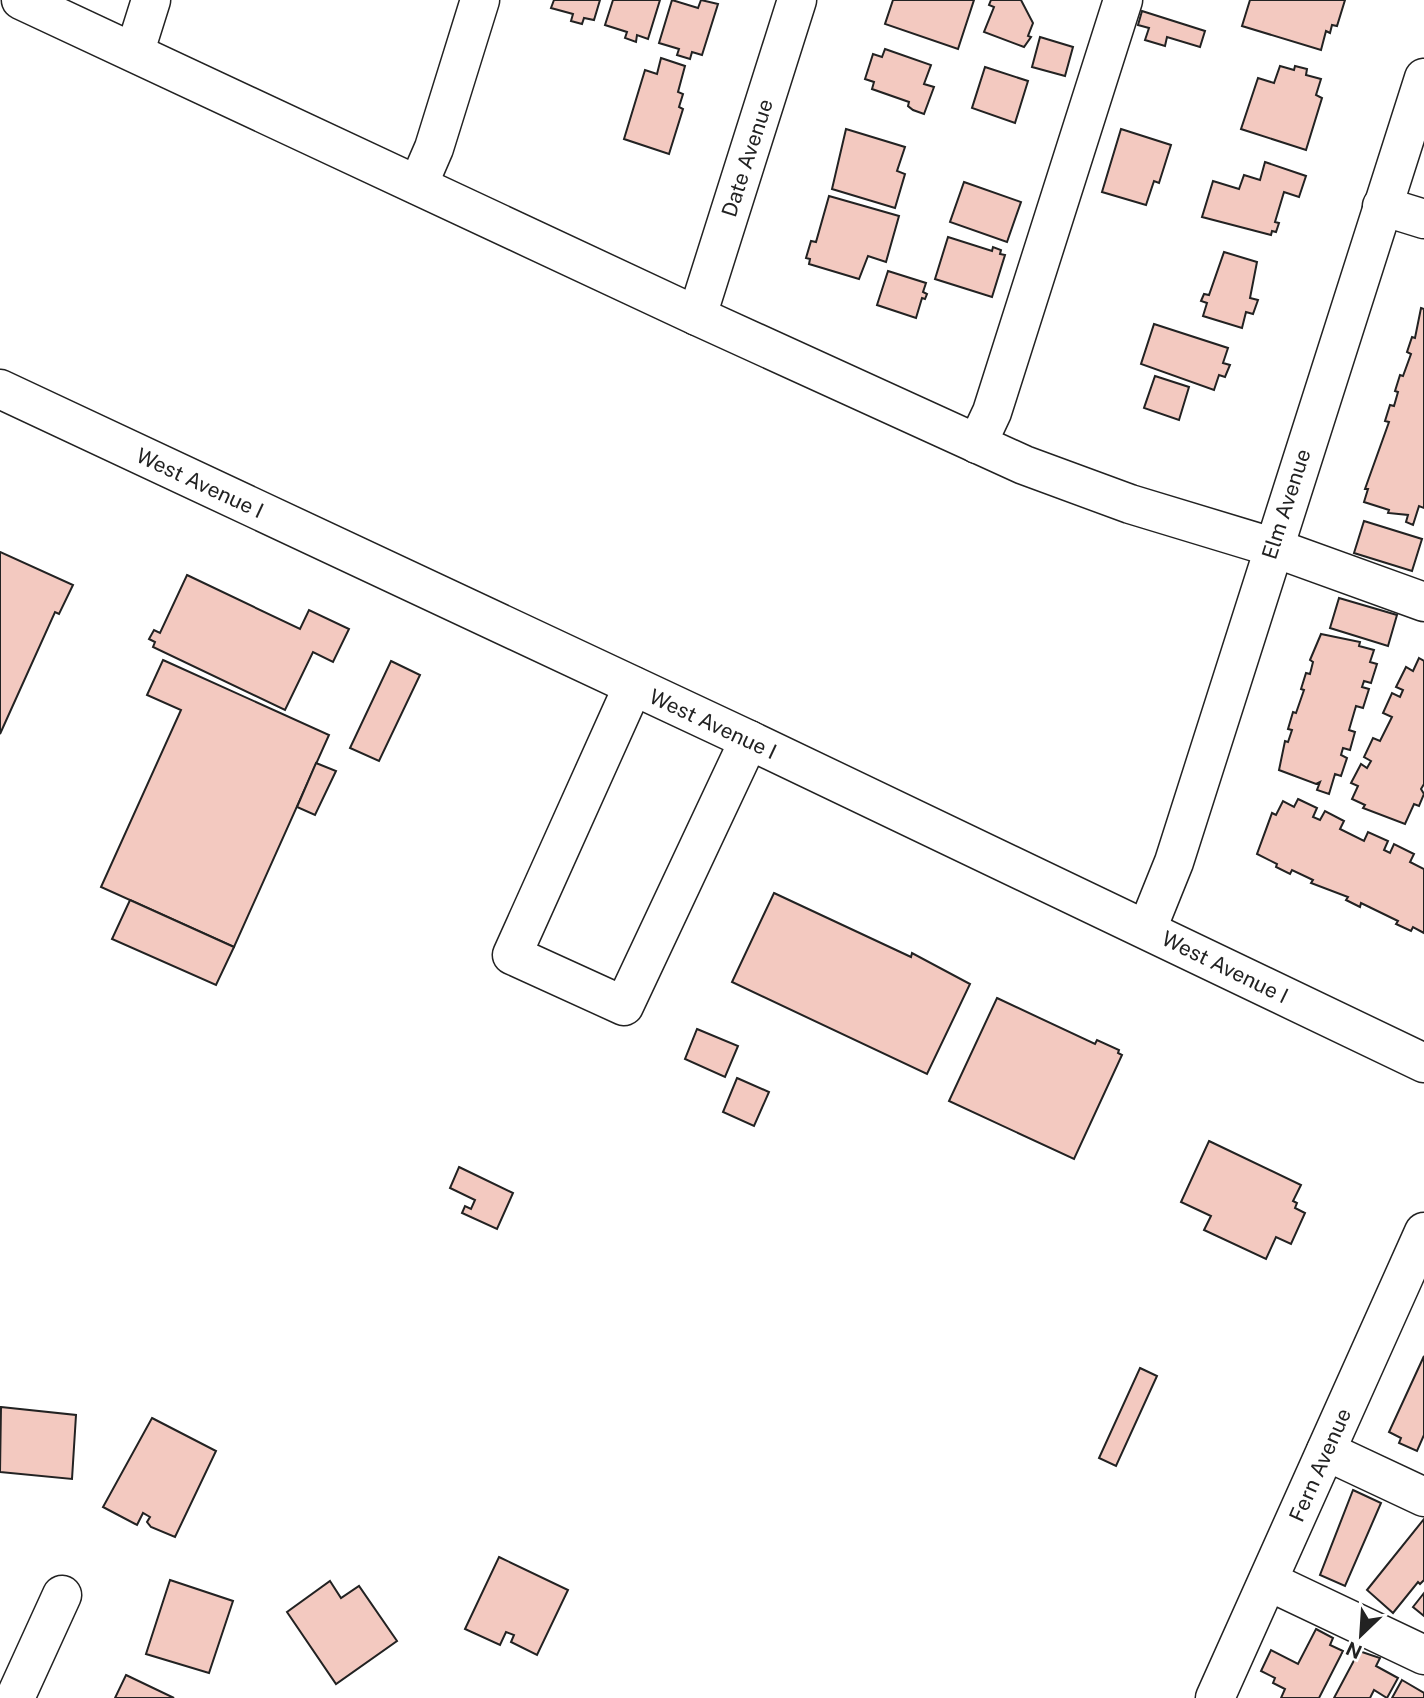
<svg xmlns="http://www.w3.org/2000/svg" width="1424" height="1698" viewBox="0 0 1424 1698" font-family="'Public Sans',sans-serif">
  <rect width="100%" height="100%" fill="#fff"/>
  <g fill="#f3c9c0" stroke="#222" stroke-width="2">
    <polygon points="554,0 600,0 594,20 584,18 582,24 571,21 573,14 551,8"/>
    <polygon points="613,0 660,0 648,39 637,35 636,42 625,38 627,32 605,25"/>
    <polygon points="672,0 698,8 701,0 718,4 702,55 692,52 690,59 677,55 679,49 659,43"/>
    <polygon points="893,0 974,0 958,49 885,24"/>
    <polygon points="991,0 1021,0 1033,23 1028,36 1031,37 1024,47 984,32 994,7 989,5"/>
    <polygon points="1250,0 1345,0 1337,26 1332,25 1330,33 1326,31 1321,50 1242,26"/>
    <polygon points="1142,11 1205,31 1200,47 1167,37 1165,46 1145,40 1149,28 1138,25"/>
    <polygon points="1040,37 1073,47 1065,76 1032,67"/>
    <polygon points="885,49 931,65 924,84 934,87 924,114 913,110 908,106 909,102 872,89 874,82 865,79 873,54 882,57"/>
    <polygon points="661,58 685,66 678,92 683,94 679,107 683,109 669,154 624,139 645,70 657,74"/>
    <polygon points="1280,66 1294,70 1295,66 1307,69 1306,75 1321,79 1316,95 1322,98 1306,150 1241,129 1258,78 1274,83"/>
    <polygon points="985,67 1028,81 1015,123 972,108"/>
    <polygon points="846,129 905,147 897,171 905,174 895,208 832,189"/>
    <polygon points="1121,129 1171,145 1159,183 1154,181 1146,205 1102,192"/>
    <polygon points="1265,162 1306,176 1299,197 1284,192 1275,222 1279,223 1276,232 1272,231 1271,235 1202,217 1213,181 1239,189 1244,175 1260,180"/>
    <polygon points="964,182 1021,202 1007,242 950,222"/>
    <polygon points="829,196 899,216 886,262 868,256 859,279 809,264 810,259 806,258 811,241 816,242"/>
    <polygon points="948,237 992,251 993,247 1001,250 1000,254 1005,255 992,297 935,279"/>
    <polygon points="1224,252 1257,262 1250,298 1258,300 1253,314 1246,312 1242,328 1203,316 1207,303 1201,301 1204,294 1209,295"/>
    <polygon points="888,271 926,283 923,292 927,294 925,299 922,298 916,318 877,305"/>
    <polygon points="1421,308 1424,309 1424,508 1419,506 1413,525 1406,522 1408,515 1388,513 1389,510 1364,502 1368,489 1365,489 1389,422 1385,421 1390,405 1394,406 1398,392 1395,391 1400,375 1403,376 1411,354 1407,352 1412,337 1415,338"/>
    <polygon points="1154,324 1228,348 1223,363 1230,365 1225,377 1219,375 1214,390 1141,364"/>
    <polygon points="1155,376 1189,387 1179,420 1144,408"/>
    <polygon points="1364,521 1422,539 1412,571 1354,553"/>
    <polygon points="0,552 73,585 59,614 55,612 0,734"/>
    <polygon points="187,575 300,629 309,610 349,629 333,662 313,652 285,710 153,647 155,642 149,639 154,630 160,633"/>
    <polygon points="1339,598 1397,615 1388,646 1330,628"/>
    <polygon points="1321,634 1360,642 1359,646 1374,650 1370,662 1377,664 1371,683 1364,681 1362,687 1369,689 1363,708 1356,706 1349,730 1355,732 1350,750 1343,748 1341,755 1347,758 1341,776 1335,774 1329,794 1317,790 1320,782 1316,784 1279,770 1285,741 1288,742 1292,730 1288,729 1293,712 1296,713 1304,690 1301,689 1306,673 1310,674 1313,662 1310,660"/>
    <polygon points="1419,658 1424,661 1424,784 1421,789 1424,794 1419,806 1414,804 1405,824 1363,808 1365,805 1352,799 1358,786 1351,783 1361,764 1367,768 1371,761 1364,757 1373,738 1380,741 1392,717 1383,713 1392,693 1400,697 1403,690 1396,687 1406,667 1413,671"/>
    <polygon points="163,660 329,735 234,947 101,887 181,710 147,695"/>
    <polygon points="391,661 420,675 379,761 350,748"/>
    <polygon points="316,763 336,771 315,815 297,807"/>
    <polygon points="1298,799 1317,808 1313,817 1320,820 1325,811 1344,821 1340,829 1364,841 1368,832 1388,841 1384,850 1390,853 1394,844 1414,854 1410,862 1424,869 1424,933 1413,927 1411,931 1396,924 1398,921 1361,903 1360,907 1346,900 1348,897 1311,883 1313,880 1292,870 1290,874 1276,867 1277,864 1257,854 1272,813 1276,815 1283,801 1294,807"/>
    <polygon points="774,893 911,957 912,953 970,984 927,1074 732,982"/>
    <polygon points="130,900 234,947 216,985 112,939"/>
    <polygon points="997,998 1095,1044 1097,1040 1119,1050 1118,1053 1122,1055 1074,1159 949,1101"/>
    <polygon points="697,1029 738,1046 725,1077 685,1059"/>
    <polygon points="737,1078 769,1092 754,1126 723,1112"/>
    <polygon points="1209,1141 1301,1185 1293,1201 1297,1203 1295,1208 1305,1213 1291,1244 1276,1237 1266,1259 1204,1230 1211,1216 1181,1202"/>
    <polygon points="459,1167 513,1193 497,1229 462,1213 465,1206 471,1209 475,1200 450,1188"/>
    <polygon points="1424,1356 1424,1435 1417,1451 1399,1443 1401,1438 1389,1432"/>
    <polygon points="1140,1368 1157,1376 1116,1466 1099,1458"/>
    <polygon points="1,1407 76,1415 72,1479 0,1472"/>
    <polygon points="152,1418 216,1451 175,1537 151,1527 147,1522 150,1517 143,1513 137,1525 103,1507"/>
    <polygon points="1353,1490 1381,1503 1345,1586 1320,1575"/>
    <polygon points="1424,1519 1424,1580 1420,1584 1418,1582 1393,1613 1367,1590"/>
    <polygon points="499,1557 568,1590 537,1655 511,1642 514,1635 506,1632 500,1645 465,1629"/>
    <polygon points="170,1580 233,1601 209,1673 146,1654"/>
    <polygon points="330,1581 341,1598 359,1586 397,1641 336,1684 287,1612"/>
    <polygon points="1424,1593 1424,1616 1413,1607"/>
    <polygon points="1316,1629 1333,1638 1330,1645 1343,1651 1319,1698 1281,1698 1285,1689 1273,1683 1275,1678 1261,1671 1271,1650 1298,1664"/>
    <polygon points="1359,1651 1380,1658 1376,1666 1398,1678 1387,1698 1374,1690 1370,1698 1334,1698"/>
    <polygon points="126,1675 174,1698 115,1698"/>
    <polygon points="1402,1680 1424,1693 1424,1698 1392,1698"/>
  </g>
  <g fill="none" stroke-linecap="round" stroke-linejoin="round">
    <defs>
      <g id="minor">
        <polyline points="21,0 697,316 1024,465 1130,504 1272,547 1424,602"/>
        <polyline points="135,51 151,0"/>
        <polyline points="418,185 434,148 480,0"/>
        <polyline points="1382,206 1424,219"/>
        <polyline points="697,316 797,0"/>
        <polyline points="977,444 992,412 1123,0"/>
        <polyline points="633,686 512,955 624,1006 749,740"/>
        <polyline points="1147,929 1174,862 1424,78"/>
        <polyline points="1326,1451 1424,1497"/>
        <polyline points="1268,1581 1424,1655"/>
        <polyline points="15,1698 62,1595"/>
        <polyline points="1215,1698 1424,1232"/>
      </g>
      <polyline id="major" points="0,389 749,740 1424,1063"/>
    </defs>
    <use href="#minor" stroke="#222" stroke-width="41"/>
    <use href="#major" stroke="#222" stroke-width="41"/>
    <use href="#minor" stroke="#fff" stroke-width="38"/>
    <use href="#major" stroke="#fff" stroke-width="38"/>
  </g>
  <g text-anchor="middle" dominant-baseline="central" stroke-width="5" stroke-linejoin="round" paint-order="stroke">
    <g font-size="21" fill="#222" stroke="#fff">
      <text transform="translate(747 158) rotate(-72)">Date Avenue</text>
      <text transform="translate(200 483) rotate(25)">West Avenue I</text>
      <text transform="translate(1286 504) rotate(-72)">Elm Avenue</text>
      <text transform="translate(713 724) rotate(25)">West Avenue I</text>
      <text transform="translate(1225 967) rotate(26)">West Avenue I</text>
      <text transform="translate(1320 1465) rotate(-66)">Fern Avenue</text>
    </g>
  </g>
  <g transform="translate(1361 1635) rotate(205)" stroke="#ffffff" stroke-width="5" paint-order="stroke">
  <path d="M0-5L12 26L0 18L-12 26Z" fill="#222222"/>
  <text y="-10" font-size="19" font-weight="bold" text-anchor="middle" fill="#222222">N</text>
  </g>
</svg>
